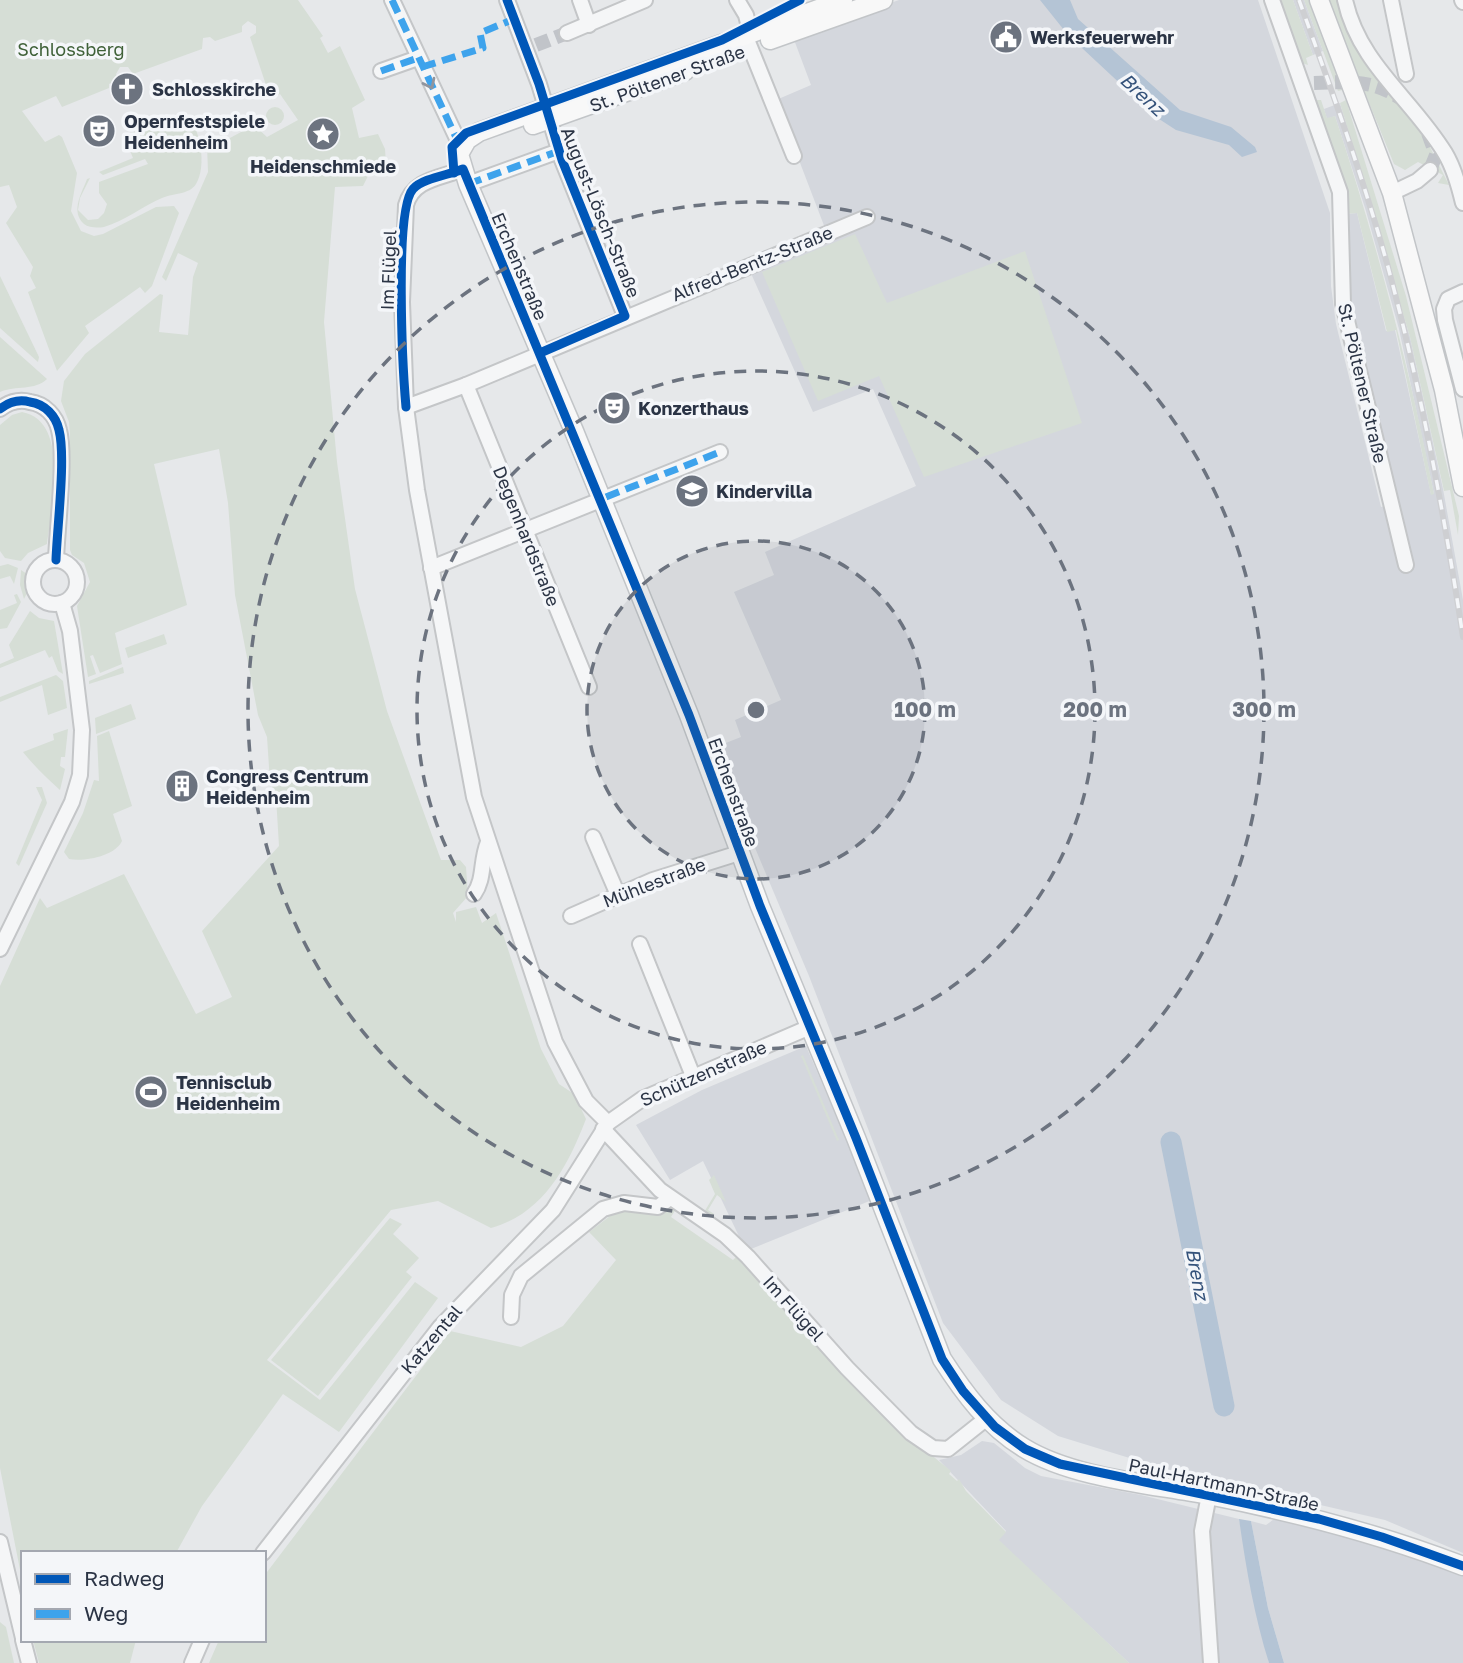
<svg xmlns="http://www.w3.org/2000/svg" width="1463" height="1663" viewBox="0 0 1463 1663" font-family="'Golos Text',sans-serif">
  <rect width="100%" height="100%" fill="#e6e8ea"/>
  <g fill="#d4d7dd">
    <polygon points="899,0 1258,0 1330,213 1331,286 1336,324 1381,507 1394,504 1348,309 1346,214 1357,213 1386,331 1395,330 1431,494 1434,494 1399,329 1366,211 1335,116 1327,119 1324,109 1340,103 1410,337 1443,489 1463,600 1463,1553 1385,1520 1162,1468 1058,1436 1001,1400 943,1323 809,976 713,748 741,737 735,720 781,700 734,592 774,575 765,552 916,486 873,389 813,412 749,269 828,236 776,100 811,85 793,37"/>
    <polygon points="1293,0 1304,0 1323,51 1313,55"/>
    <polygon points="806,1046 872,1200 746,1251 703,1161 670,1180 636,1125 702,1090"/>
    <polygon points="982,1441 994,1443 1025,1468 1041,1476 1141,1495 1239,1519 1269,1663 1129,1663 998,1540 1006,1531 939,1460 961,1455"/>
    <polygon points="1277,1517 1372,1543 1463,1576 1463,1663 1284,1663 1268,1608 1251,1521 1266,1525"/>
  </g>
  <g fill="#d6ded6">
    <path d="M0,0h298l25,36 -3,2 8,15 12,-7 25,54 -13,8 7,30 19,-4 7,15 1,14h-16l-2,13 -5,10 -28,1 -11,135 13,140 18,127 32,122 54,149h19l6,7 2,29 -15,17 3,9v-10l20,-5 6,16 14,-10 45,136 18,35 15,10 12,25c-18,47 -43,95 -95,109l-53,-27 -47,9 -124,150 53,40 95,-118 23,16 -99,134 -56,-38 -81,112 -26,47h-153v32l-23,-117v-482l40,-88 7,10 77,-34 72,140 36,-17 -30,-66 77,-85 -3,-49 -6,-15 -3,-45 -9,-22 -23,-120 -7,-92 -9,-54 -65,15 33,141 -72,28 7,31 -22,9 -7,-18 -3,1 6,18 -8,3 -11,-71 13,-24 -6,-19 -12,-8 -2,-5v-116l-1,-12 -8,-21 3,-20 21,-27 75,-60 3,1 -4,37 29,3 5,-58 5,-14 -20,-10 -12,28 -4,-4 46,-105 -1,-27h10l37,-20 13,12 31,-17 -18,-26 -9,6 -21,-63 6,-4v-7l-8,-5 -6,5v6l-27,9 -5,-4 -7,1 -1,11 -69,25 -5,-7h-8l-4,7 2,6 -9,4v4l-47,19 -6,-11 -34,15 23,31 14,-7 3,2 15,36 -6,38 10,20 13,5 9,-2 53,-27 18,-1 5,7 -27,73 -7,7 -5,-6 -55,39 4,7 -32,38 -29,-79 8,-4 -6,-12 3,-9 -27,-44 11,-16 -8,-22 -9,2z"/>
    <polygon points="1275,0 1293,0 1313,55 1306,58 1308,65 1299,62"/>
    <polygon points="1304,0 1310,0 1343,90 1338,91"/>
    <polygon points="1327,0 1339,0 1362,60 1426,139 1449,185 1438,183 1443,175 1418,162 1405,170 1394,164"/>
    <path d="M1317,100h4l6,18 8,-2c41,125 74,249 99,378l-3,1 -35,-165 -9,2 -30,-119 -11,1 -31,-112z"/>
    <polygon points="1346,100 1406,296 1459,516 1458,535 1450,490 1444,491 1410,337 1340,103"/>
    <circle cx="275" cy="116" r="9"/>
    <path d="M178,114h7c16,12 22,53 11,70 -7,11 -23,9 -34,14 -19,8 -37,23 -58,29 -6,1 -15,1 -20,-3 -14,-13 -2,-31 3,-45l3,-1 -10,20 -2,12 10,10 10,-1 6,-6 3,-9 -8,-11v-11l49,-18 -3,-5 -42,16 -4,-3 34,-14 -9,-22z"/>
    <polygon points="855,234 887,303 1025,251 1082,423 924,477 879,376 818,401 762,272"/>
    <polygon points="0,276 39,357 38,362 0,328"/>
    <path d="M0,337l47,42c-12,12 -31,6 -47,13z"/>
    <path d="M22,412c49,9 29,97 25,132l-19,9 -7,8 -16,-3 -5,-7v-126l12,-10z"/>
    <polygon points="8,564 18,568 14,584 10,576 0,579 0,566"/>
    <polygon points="21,570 30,576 30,587 24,599 20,585"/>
    <polygon points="17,594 21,602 7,628 0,629 0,610 17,603 14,595"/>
    <polygon points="30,611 39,618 54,621 63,674 58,671 52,656 49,658 45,650 0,668 0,664 14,658 9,645"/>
    <polygon points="164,634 167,644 128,658 125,648"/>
    <polygon points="123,667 124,673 89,684 89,681"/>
    <polygon points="56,675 63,681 67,708 48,715 42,685 0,702 0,697"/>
    <polygon points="131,704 136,719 96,734 95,718"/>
    <path d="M68,729l-3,28h-4l-1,9 5,3 -5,21c-13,-12 -25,-23 -37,-38l31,-12 -1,-6z"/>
    <path d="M109,731l23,75 -19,8 9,27c-7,15 -37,21 -53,18l-5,-7 19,-39 11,-33 5,1 -2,-45z"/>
    <polygon points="36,787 42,787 47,803 19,866 16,863 42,800"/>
    <polygon points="803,1055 839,1140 837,1141 801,1056"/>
    <polygon points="714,1175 726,1202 717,1195 708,1210 714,1214 711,1220 703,1214 715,1194 709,1180"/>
    <polygon points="670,1204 676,1209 671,1217 733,1260 739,1254 913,1440 951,1471 949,1474 957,1481 959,1479 966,1491 1006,1532 999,1540 1129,1663 209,1663 219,1640 264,1640 264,1576 450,1331 521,1347 563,1326 616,1260 589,1232 618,1210 648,1213"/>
    <polygon points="390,1218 402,1224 393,1234 419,1258 406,1272 412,1277 318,1396 271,1360"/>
    <polygon points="0,1622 6,1627 14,1663 0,1663"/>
    <polygon points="33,1640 136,1640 130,1663 39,1663"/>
  </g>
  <g fill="#b4c4d5">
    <polygon points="1040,0 1070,0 1078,19 1180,110 1231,127 1255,147 1257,152 1242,157 1229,145 1176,130 1156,117 1068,35"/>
    <path d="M1239,1519l12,2 17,87 16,55h-15c-15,-48 -23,-95 -30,-144z"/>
  </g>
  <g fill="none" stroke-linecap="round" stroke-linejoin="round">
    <polyline stroke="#b4c4d5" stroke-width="21" points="1171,1142 1224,1406"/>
    <g stroke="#c1c4c9" stroke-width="14" stroke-dasharray="14 7" stroke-linecap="butt">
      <polyline points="536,45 567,33"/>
      <path d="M1314,83c33,-1 58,-4 86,15"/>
      <polyline points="1428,133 1436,155 1430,170"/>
    </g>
    <defs>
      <g id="minor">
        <polyline points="392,0 461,147"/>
        <polyline points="507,0 539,84 562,160 625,316"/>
        <polyline points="580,0 589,25"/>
        <polyline points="737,0 746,15 751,35"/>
        <polyline points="1272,0 1340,192 1343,304 1406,565"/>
        <path d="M1345,0c14,64 67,99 100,153 9,15 14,33 18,50"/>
        <polyline points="1391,0 1406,74"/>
        <polyline points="1462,0 1463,2"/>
        <polyline points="567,33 645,0"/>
        <polyline points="746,37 794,156"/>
        <polyline points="381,71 418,58"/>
        <path d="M463,169c-22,9 -50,10 -57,36l-4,97 4,105 11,83 57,307 81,245 31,59 22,22"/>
        <polyline points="468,184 559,151"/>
        <polyline points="1392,193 1417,181 1430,170"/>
        <polyline points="1463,292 1448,299 1444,309 1445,320 1463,389"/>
        <polyline points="466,385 589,687"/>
        <polyline points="406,407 466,385 867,217"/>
        <path d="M0,409c9,-7 19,-10 30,-7 15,2 26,14 29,28 7,27 -2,99 -3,130"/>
        <circle cx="55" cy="582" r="22"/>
        <polyline points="431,568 720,452"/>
        <polyline points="593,837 618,895"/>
        <path d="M474,894c11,-16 6,-32 14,-52"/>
        <polyline points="571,916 653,880 739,853"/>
        <polyline points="640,944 693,1076"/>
        <polyline points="0,949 72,802 80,775 82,730 70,631 62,603"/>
        <polyline points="603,1129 660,1190 725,1235 748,1257 847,1368 911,1433 933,1448 948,1449 987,1418"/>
        <polyline points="511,1317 512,1295 521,1276 603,1209 624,1203 658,1207 670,1198"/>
        <polyline points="1209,1495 1202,1531 1211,1663"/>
        <polyline points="0,1542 23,1638"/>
        <polyline points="263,1553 440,1327 553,1210 608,1123 642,1099 810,1027"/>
        <polyline points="23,1640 29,1663"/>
        <polyline points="192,1663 202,1640"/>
      </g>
      <g id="major">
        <path d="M843,0l-364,132 -12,8 -8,14 9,30 106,247 115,284 71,191 96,232 86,221c22,34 46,67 82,89 49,30 127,36 184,47 87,17 172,39 255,71"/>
        <polyline points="1319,0 1392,193 1444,390 1463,487"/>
        <polyline points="770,40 883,0"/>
        <polyline points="533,125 685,71"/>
      </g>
    </defs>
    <use href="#minor" stroke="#c4c6c8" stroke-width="18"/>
    <use href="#major" stroke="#c2c5c8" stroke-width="21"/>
    <use href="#minor" stroke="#f5f6f7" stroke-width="14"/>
    <use href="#major" stroke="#f8f8f8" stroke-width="18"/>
    <defs>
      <path id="rail" d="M1299,0c32,88 64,177 89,267 33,122 56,246 75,370"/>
    </defs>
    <use href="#rail" stroke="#cecfd2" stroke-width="6"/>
    <use href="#rail" stroke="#f4f6f9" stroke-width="3.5" stroke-dasharray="10" stroke-linecap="butt"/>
    <g stroke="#3ea3ec" stroke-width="7" stroke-dasharray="14 7" stroke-linecap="butt">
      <polyline points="392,0 460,146"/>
      <polyline points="422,67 483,48 480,33 514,19"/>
      <polyline points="381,71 418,58"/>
      <polyline points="468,184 559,151"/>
      <polyline points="606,497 720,452"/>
    </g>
    <defs>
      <g id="cycleway">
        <polyline points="507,0 539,84 562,160 625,316 540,353"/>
        <polyline points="454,173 452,147 466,133 722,40 800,0"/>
        <path d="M406,407c-3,-34 -12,-197 7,-218 10,-11 36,-14 50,-20l226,546 71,191 96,232 86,221 21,32 32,36 30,22 35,15 259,55 63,18 81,29"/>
        <path d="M0,409c9,-7 19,-10 30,-7 15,2 26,14 29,28 7,27 -2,99 -3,130"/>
      </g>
    </defs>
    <use href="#cycleway" stroke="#f4f6f9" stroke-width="13"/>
    <use href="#cycleway" stroke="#0057b8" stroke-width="9"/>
  </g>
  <defs><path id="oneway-chevron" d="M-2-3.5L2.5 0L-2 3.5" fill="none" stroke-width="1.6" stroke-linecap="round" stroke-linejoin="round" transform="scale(1.75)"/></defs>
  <use stroke="#90959e" href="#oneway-chevron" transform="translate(430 84) rotate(64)"/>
  <circle cx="756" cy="710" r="169" fill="#6c737f" fill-opacity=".12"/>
  <g fill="none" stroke="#6c737f" stroke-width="3.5" stroke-dasharray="12 9">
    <circle cx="756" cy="710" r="169"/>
    <circle cx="756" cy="710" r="339"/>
    <circle cx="756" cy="710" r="508"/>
  </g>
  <defs>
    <symbol id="civic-disc" viewBox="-11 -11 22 22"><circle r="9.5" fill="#6c737f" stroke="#f4f6f9"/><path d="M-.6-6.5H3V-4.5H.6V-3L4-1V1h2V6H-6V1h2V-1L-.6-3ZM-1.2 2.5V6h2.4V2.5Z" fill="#fff"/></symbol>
    <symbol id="church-disc" viewBox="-11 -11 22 22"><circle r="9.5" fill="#6c737f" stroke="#f4f6f9"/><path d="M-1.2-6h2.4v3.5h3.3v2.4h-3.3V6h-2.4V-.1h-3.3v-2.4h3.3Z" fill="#fff"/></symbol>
    <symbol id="theatre-disc" viewBox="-11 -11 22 22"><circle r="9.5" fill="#6c737f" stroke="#f4f6f9"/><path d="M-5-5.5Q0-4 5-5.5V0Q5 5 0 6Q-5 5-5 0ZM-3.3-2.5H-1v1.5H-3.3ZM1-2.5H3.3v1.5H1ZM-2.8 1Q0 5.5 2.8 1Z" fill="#fff"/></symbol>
    <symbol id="sight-disc" viewBox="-11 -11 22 22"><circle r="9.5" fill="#6c737f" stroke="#f4f6f9"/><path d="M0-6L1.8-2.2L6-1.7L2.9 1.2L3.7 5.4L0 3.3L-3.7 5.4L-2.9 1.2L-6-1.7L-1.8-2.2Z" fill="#fff"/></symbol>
    <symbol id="school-disc" viewBox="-11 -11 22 22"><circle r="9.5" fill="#6c737f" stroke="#f4f6f9"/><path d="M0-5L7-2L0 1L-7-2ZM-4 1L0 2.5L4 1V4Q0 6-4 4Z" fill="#fff"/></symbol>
    <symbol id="building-disc" viewBox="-11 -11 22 22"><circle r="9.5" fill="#6c737f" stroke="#f4f6f9"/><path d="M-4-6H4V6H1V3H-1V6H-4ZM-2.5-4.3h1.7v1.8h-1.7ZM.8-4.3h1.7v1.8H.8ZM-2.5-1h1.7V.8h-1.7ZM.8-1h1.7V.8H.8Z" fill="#fff"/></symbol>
    <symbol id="stadium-disc" viewBox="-11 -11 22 22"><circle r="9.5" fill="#6c737f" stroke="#f4f6f9"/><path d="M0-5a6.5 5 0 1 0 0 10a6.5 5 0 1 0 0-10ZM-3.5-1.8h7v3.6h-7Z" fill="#fff"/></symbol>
  </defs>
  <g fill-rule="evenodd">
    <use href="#civic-disc" x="987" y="18" width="38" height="38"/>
    <use href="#church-disc" x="108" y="70" width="38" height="38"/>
    <use href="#theatre-disc" x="80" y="112" width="38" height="38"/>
    <use href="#sight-disc" x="304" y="115" width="38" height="38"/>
    <use href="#theatre-disc" x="595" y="389" width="38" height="38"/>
    <use href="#school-disc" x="673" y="472" width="38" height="38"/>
    <use href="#building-disc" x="163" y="767" width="38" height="38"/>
    <use href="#stadium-disc" x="132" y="1073" width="38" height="38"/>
  </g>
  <g text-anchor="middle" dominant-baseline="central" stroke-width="7" stroke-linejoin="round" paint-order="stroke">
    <g font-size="18" font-weight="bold" fill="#2b3445" stroke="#f4f6f9" text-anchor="start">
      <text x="1030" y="37">Werksfeuerwehr</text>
      <text x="152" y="89">Schlosskirche</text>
      <text x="124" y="121">Opernfestspiele<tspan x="124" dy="21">Heidenheim</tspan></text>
      <text x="323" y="166" text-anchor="middle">Heidenschmiede</text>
      <text x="638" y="408">Konzerthaus</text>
      <text x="716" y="491">Kindervilla</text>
      <text x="206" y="776">Congress Centrum<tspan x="206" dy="21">Heidenheim</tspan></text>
      <text x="176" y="1082">Tennisclub<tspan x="176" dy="21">Heidenheim</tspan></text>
    </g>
    <g font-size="18" fill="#3f6138" stroke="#f4f6f9">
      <text x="71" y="49">Schlossberg</text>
    </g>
    <g font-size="18" fill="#2b3445" stroke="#f4f6f9">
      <text transform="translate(667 78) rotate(-20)">St. Pöltener Straße</text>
      <text transform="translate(601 212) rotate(68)">August-Lösch-Straße</text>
      <text transform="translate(752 263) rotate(-22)">Alfred-Bentz-Straße</text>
      <text transform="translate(520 266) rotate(67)">Erchenstraße</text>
      <text transform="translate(388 270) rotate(-88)">Im Flügel</text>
      <text transform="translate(1363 383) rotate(77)">St. Pöltener Straße</text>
      <text transform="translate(527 536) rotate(68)">Degenhardstraße</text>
      <text transform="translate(734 792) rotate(70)">Erchenstraße</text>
      <text transform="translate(654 882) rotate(-21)">Mühlestraße</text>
      <text transform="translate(703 1073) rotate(-24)">Schützenstraße</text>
      <text transform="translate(794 1308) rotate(48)">Im Flügel</text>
      <text transform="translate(431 1339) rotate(-50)">Katzental</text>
      <text transform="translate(1224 1484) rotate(12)">Paul-Hartmann-Straße</text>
    </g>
    <g font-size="19" font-style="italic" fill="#34527a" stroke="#f4f6f9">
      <text transform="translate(1143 94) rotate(43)">Brenz</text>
      <text transform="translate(1198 1274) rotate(79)">Brenz</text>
    </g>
  </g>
  <circle cx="756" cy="710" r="10" fill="#6c737f" stroke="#f4f6f9" stroke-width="3.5"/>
  <g font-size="21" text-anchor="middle" font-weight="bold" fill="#6c737f" stroke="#f4f6f9" stroke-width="7" stroke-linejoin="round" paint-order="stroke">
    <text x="925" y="717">100 m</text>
    <text x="1095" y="717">200 m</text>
    <text x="1264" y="717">300 m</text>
  </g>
  <rect x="21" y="1551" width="245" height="91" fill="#f4f6f9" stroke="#a4a8b1" stroke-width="2"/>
  <rect x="35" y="1574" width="35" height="10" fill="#0057b8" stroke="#a4a8b1" stroke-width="2"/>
  <text x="84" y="1586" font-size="21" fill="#2b3445">Radweg</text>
  <rect x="35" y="1609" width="35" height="10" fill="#3ea3ec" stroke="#a4a8b1" stroke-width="2"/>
  <text x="84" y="1621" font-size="21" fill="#2b3445">Weg</text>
</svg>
